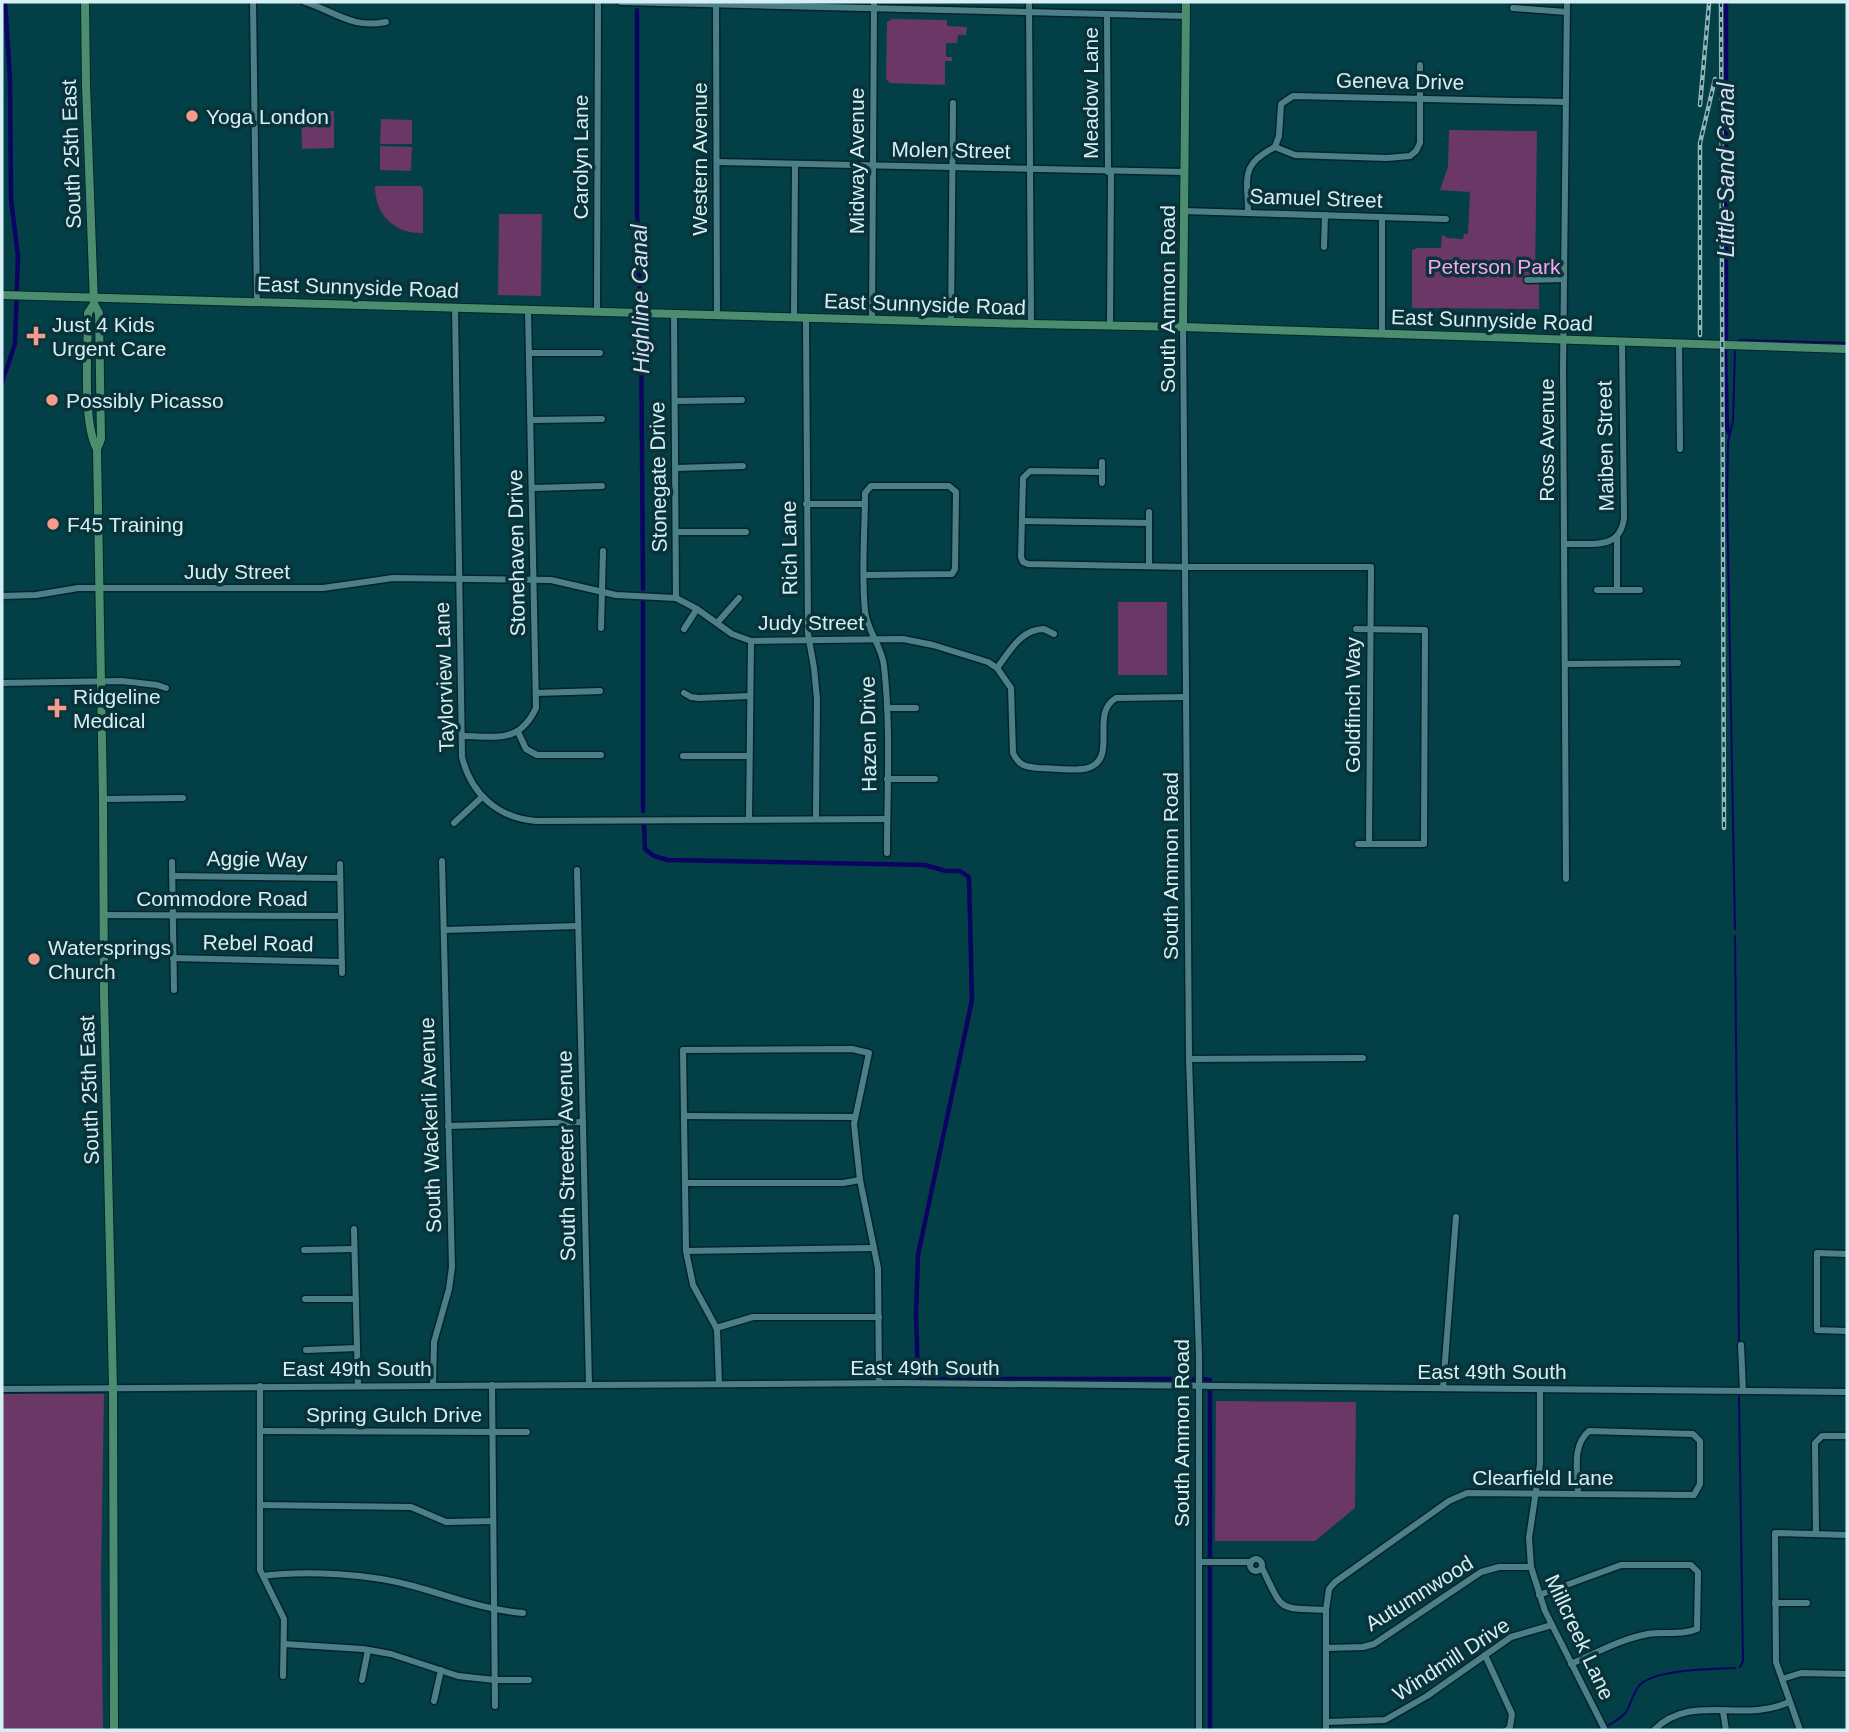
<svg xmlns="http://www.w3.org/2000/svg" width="1849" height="1732" viewBox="0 0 1849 1732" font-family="Arial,sans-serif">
  <rect width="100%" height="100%" fill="#033f47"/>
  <g fill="#6a3766">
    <polygon points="893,19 947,20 947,26 967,27 966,35 958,35 957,43 946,43 946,57 952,57 952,61 945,61 945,85 890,83 886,79 887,22"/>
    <polygon points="334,111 334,148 302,149 301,112"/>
    <polygon points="381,119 412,120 412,144 380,144"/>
    <polygon points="1449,130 1537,131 1535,276 1539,276 1539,309 1412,308 1412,250 1418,248 1441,248 1442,235 1448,238 1463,239 1464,234 1468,234 1470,192 1440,190 1448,167"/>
    <polygon points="380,146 412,147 411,171 380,170"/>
    <path d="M375,186h45l3,3v44c-29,1 -48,-18 -48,-47z"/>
    <polygon points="499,214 542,214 541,296 498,295"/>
    <rect x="1118" y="602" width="49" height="73"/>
    <polygon points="2,1394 104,1394 101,1576 103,1730 2,1730"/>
    <polygon points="1216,1401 1356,1402 1355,1508 1315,1541 1215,1541"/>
  </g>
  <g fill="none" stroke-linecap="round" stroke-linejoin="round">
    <g stroke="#0d0462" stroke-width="2">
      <polyline points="1736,342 1740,340 1847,343"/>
      <polyline points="1735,929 1727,497 1728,442 1733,421 1735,350"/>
      <polyline points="1735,936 1739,1344"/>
      <polyline points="1739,1374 1739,1384"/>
      <polyline points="1739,1397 1743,1661 1740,1667"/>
      <path d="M1609,1725c27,-16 16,-18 29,-38 12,-18 76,-18 97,-19"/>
    </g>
    <g stroke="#0d0462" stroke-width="4.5">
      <polyline points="1726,2 1726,338"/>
      <polyline points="637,10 637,210 641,322 643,589"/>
      <polyline points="1725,350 1727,428 1729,433"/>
      <polyline points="2,382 15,344 18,256 11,199 10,79 5,2"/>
      <polyline points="643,602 643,811"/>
      <polyline points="644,826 645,849 654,856 668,860 925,865 946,871 960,871 969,877 972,1000 918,1255 916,1315 918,1377 922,1379 1196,1379"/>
      <polyline points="1204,1379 1210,1380"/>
      <polyline points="1210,1730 1210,1390"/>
    </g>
    <defs>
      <g id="minor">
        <polyline points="253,2 257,301"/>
        <path d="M305,2c31,10 47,27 81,20"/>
        <polyline points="621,2 1186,16"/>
        <polyline points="1029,2 1031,324"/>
        <polyline points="716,3 717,316"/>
        <polyline points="1513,8 1566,12"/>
        <polyline points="1107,15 1108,172"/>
        <polyline points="1275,147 1279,136 1281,104 1293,96 1565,102"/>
        <polyline points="717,162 1184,172"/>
        <polyline points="1184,211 1446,219"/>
        <path d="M1248,213c0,-35 -9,-48 27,-66l20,8 92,3 23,-2 6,-5 4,-8v-78"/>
        <polyline points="1324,247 1325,215"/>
        <polyline points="1527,280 1564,279"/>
        <path d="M455,308l7,449c9,37 36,61 74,64l351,-2"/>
        <polyline points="597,312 598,2"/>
        <polyline points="674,314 676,598"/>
        <polyline points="794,318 795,164"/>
        <polyline points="806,318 808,634 814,668 817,699 816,819"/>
        <polyline points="872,320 874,2"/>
        <polyline points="951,322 953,103"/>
        <polyline points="1110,326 1111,172"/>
        <polyline points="1183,327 1189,1059 1199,1356 1199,1730"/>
        <polyline points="1382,334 1382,217"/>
        <polyline points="1679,344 1680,449"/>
        <polyline points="530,353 600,353"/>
        <polyline points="675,401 742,400"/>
        <polyline points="532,420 602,419"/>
        <polyline points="676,468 743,466"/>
        <polyline points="1102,472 1030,471 1023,478 1021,557 1023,562 1028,564 1186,567 1371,567 1369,844"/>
        <polyline points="1102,483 1102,462"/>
        <polyline points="533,488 602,486"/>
        <polyline points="806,504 865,504"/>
        <polyline points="1022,521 1149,523"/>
        <polyline points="676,532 746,532"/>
        <polyline points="1617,538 1617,590"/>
        <path d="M1565,544c26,-1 55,7 59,-26l-2,-176"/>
        <polyline points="1149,566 1149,512"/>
        <path d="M865,575l87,-1 3,-5 1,-77 -7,-6h-78l-6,7c0,39 -4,79 0,118 2,20 17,35 19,55 7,62 3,125 3,187"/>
        <polyline points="1597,590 1640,590"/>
        <path d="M2,596l34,-1 42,-7h245l70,-10 158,2 65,15 60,3 21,11 35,25 19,7 152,-2 30,6 55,17 9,6 14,20 2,65c6,13 13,14 26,15 15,0 35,4 49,0 31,-10 1,-54 28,-70l70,-1"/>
        <polyline points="717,623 739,598"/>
        <polyline points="601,628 603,551"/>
        <polyline points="684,629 697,609"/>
        <polyline points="1356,629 1425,630 1424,844 1358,844"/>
        <polyline points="1565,664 1678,663"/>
        <path d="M997,668c13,-17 24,-39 47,-39l10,5"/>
        <polyline points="2,683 122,681 157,685 166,688"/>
        <polyline points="536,693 600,691"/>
        <polyline points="684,693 691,697 699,698 749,696"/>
        <polyline points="887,708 916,708"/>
        <polyline points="518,732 526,749 537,755 601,755"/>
        <path d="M462,736c35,0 57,8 74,-28l-8,-398"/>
        <polyline points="683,756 749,756"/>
        <polyline points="887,779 935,779"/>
        <polyline points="103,799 183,798"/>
        <polyline points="749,819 751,641"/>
        <polyline points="454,823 482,797"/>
        <polyline points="172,862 174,990"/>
        <polyline points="340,864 342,973"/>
        <polyline points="577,870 589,1385"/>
        <polyline points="172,876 340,878"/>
        <polyline points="1566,879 1563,372 1567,2"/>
        <polyline points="103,915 341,916"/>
        <polyline points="444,930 578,926"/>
        <polyline points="173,958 342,962"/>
        <polyline points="1189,1059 1363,1058"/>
        <polyline points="684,1116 855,1117"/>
        <polyline points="448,1126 583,1122"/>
        <polyline points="685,1183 843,1183 860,1180"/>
        <polyline points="354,1229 358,1386"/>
        <polyline points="304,1250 354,1249"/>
        <polyline points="686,1251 874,1248"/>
        <polyline points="1847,1254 1817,1253 1817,1330 1847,1331"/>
        <polyline points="305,1299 356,1299"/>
        <polyline points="716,1328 753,1317 879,1317"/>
        <polyline points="1741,1345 1743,1391"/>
        <polyline points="306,1350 357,1348"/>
        <polyline points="719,1384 717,1329 693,1285 686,1251 683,1050 852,1049 869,1053 854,1124 860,1180 878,1268 879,1383"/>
        <polyline points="433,1385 434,1342 449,1289 452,1267 442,861"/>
        <polyline points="492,1385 495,1706"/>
        <polyline points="260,1386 260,1570 284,1619 283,1676"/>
        <polyline points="1443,1388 1456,1217"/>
        <polyline points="2,1389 899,1383 1847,1392"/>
        <polyline points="1540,1389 1540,1464 1529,1538 1531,1567 1545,1611 1605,1730"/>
        <polyline points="261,1431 527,1432"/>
        <polyline points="260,1505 411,1507 446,1522 493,1521"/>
        <polyline points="1816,1534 1815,1443 1822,1436 1847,1436"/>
        <circle cx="1256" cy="1565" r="6"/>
        <polyline points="1199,1562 1251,1562"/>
        <path d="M1262,1568c22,44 14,40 64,42"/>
        <path d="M263,1576c42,-6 108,-2 150,10 37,10 71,24 110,27"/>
        <path d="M1539,1595l82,-30h70l7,7 -1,57c-16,7 -32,2 -49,5 -27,5 -52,19 -77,30"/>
        <polyline points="1775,1603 1807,1603"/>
        <polyline points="284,1644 363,1649 391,1654 458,1676 495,1680 529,1680"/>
        <polyline points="1327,1648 1363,1647 1374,1644 1481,1572 1499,1567 1531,1567"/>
        <polyline points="1485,1655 1512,1714 1510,1727 1507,1730"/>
        <polyline points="1782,1679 1801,1673 1847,1674"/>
        <polyline points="362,1680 368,1650"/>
        <polyline points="434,1701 441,1670"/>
        <polyline points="1723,1711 1726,1730"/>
        <polyline points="1326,1722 1385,1720 1427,1696 1511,1637 1552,1625"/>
        <path d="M1326,1730v-120l3,-21 6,-7 114,-81 18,-8 227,2 6,-11v-43l-7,-7 -104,-3c-18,15 -11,42 -11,63"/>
        <path d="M1654,1730c38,-38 88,-6 135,-28"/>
        <polyline points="1800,1730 1776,1662 1775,1533 1847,1535"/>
      </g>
      <g id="major">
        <polyline points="85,2 86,85 94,304 99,313 101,439 97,449 103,799 104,993 113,1387 114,1730"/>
        <polyline points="2,295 1031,324 1183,327 1847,349"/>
        <path d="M94,304l-6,9c0,33 -6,110 9,136"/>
        <polyline points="1183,327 1186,2"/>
      </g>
    </defs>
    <use href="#minor" stroke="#072327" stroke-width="9"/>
    <use href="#major" stroke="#072327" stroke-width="10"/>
    <use href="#minor" stroke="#4c8089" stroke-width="6"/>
    <use href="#major" stroke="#4a8e6f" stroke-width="8"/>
    <defs>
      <g id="rail">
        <polyline points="1721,2 1724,828"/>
        <polyline points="1700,105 1709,4"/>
        <polyline points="1700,335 1700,143 1715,79"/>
      </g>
    </defs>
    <use href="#rail" stroke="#90b5bb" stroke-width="4.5"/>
    <use href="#rail" stroke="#093339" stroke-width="2" stroke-dasharray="5" stroke-linecap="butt"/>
  </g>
  <g fill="#f59d8d" stroke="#093339" stroke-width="2.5">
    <circle cx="192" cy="116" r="7"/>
    <path d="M32.5 325.5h7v7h7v7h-7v7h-7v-7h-7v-7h7z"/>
    <circle cx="52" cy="400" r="7"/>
    <circle cx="53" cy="524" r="7"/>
    <path d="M53.5 697.5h7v7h7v7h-7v7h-7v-7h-7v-7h7z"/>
    <circle cx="34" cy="959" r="7"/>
  </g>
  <g text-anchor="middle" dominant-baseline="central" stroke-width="7" stroke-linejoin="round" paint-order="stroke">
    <g font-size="21" fill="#d5eff4" stroke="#093339">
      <text transform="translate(1400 81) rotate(1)">Geneva Drive</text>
      <text transform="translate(1090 93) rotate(-90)">Meadow Lane</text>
      <text transform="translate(951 150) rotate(1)">Molen Street</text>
      <text transform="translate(71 154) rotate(-92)">South 25th East</text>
      <text transform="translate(580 157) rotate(-90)">Carolyn Lane</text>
      <text transform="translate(699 159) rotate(-90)">Western Avenue</text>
      <text transform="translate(856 161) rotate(-90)">Midway Avenue</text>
      <text transform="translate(1316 198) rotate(2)">Samuel Street</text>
      <text transform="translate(358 287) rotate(2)">East Sunnyside Road</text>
      <text transform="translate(1167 299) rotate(-90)">South Ammon Road</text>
      <text transform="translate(925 304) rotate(2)">East Sunnyside Road</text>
      <text transform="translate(1492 320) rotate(2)">East Sunnyside Road</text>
      <text transform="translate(1546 440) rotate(-90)">Ross Avenue</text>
      <text transform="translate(1605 446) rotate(-91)">Maiben Street</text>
      <text transform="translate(658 477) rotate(-91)">Stonegate Drive</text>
      <text transform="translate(789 548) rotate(-91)">Rich Lane</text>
      <text transform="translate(516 553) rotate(-91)">Stonehaven Drive</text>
      <text x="237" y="571">Judy Street</text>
      <text x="811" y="622">Judy Street</text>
      <text transform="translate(444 677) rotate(-92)">Taylorview Lane</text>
      <text transform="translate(1352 705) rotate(-90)">Goldfinch Way</text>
      <text transform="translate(868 734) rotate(-91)">Hazen Drive</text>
      <text transform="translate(257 859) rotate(1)">Aggie Way</text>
      <text transform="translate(1170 866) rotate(-90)">South Ammon Road</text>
      <text x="222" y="898">Commodore Road</text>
      <text transform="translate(258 943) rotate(1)">Rebel Road</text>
      <text transform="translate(89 1090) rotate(-92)">South 25th East</text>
      <text transform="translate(430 1125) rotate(-92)">South Wackerli Avenue</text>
      <text transform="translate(566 1156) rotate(-91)">South Streeter Avenue</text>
      <text x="925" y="1367">East 49th South</text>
      <text x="357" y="1368">East 49th South</text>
      <text x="1492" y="1371">East 49th South</text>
      <text x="394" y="1414">Spring Gulch Drive</text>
      <text transform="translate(1181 1433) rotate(-90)">South Ammon Road</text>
      <text x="1543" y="1477">Clearfield Lane</text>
      <text transform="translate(1419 1593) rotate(-32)">Autumnwood</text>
      <text transform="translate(1580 1637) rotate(65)">Millcreek Lane</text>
      <text transform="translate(1451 1659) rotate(-33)">Windmill Drive</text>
    </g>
    <g font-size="21" fill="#d5eff4" stroke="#093339" text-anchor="start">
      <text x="206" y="116">Yoga London</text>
      <text x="52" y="324">Just 4 Kids<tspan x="52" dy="24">Urgent Care</tspan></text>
      <text x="66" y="400">Possibly Picasso</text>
      <text x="67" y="524">F45 Training</text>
      <text x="73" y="696">Ridgeline<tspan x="73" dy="24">Medical</tspan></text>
      <text x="48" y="947">Watersprings<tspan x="48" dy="24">Church</tspan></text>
    </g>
    <g font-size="21" fill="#faa3f1" stroke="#093339">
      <text x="1494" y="266">Peterson Park</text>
    </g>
    <g font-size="23" font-style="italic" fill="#d6def7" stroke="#093339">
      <text transform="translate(1726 170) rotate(-90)">Little Sand Canal</text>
      <text transform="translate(640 299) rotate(-91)">Highline Canal</text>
    </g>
  </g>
  <rect width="1849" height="1732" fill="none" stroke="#d5eff4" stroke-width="7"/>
</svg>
